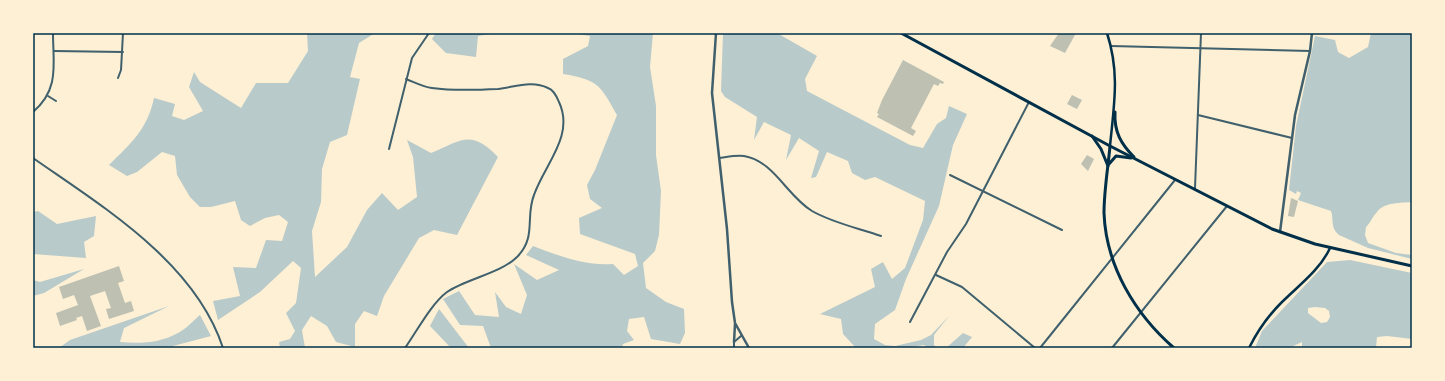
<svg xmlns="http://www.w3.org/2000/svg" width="1445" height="381" viewBox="0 0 1445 381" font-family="Rubik,sans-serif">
  <rect width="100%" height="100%" fill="#fdf0d5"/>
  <g fill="#b9caca" fill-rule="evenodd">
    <path d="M307,33h68l-16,10 -9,34 10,2 -13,56 -17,7 -8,27 -1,33 -9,29 3,46 32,-30 20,-37 15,-17 16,17 19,-13 -4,-40 -6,-17 24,13c31,-13 40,-24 67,4l-41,78 -23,-5 -15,8 -35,58 -7,20 -13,-5 -9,13v23l-19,-5 -9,-16 -16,-10 -9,14 3,18h-25l-1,-6 11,-3 5,-8 -9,-18 10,-10 5,-35 -8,-7 -33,31 -42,28 -5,-19 27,-5 -7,-29 23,1 10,-28 16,1 6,-19 -9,-7 -14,3 -15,8 -9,-6 -6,-19 -24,6h-11l-10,-10 -13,-22 -2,-19 -13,-4 -25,20 -10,4 -18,-11c22,-22 38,-35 45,-67l21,6 -3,12 12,4 19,-9 -14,-24 5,-15 6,10 41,26 15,-25h32l20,-32z"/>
    <polygon points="436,33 497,33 478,36 476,57 446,53 432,39"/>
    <path d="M572,33h81l-3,34 6,39v49l5,36 -2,44 -4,16 -12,12 3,25 20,14 18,7 1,24 -5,11 -29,-5 -7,-22 -15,2 -2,12 7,9 -11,4 -1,4h-131l-8,-22 -23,-1 -17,-26 16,-8 16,24 24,2 -4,-25 11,15 15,7 6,-19 -13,-31 23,16 22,-10 -33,-15 7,-9c26,10 52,20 80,18l11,11 14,-9 -3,-12 -55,-20 -1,-16 23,-10 -12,-9 -3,-14 8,-15 22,-55c-17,-30 -18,-35 -54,-41v-15l25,-13 2,-10z"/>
    <polygon points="723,33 777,33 817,56 805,79 807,91 910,145 923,148 937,124 946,118 949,106 967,114 953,145 939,206 906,279 895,310 875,324 874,339 885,345 895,346 921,340 931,335 949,316 934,335 934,345 937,348 928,348 924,345 905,348 856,348 843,334 841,319 820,314 875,287 871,269 883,262 892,279 905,268 923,220 925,201 875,177 865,180 852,173 848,161 827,152 816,177 811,178 819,151 799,138 786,160 791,135 764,122 754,140 757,117 725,97 721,91"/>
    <path d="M1371,33h41v169c-11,1 -28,0 -35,10 -5,5 -6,10 -11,15l-1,8 3,8 28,10 16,2v4l-44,-11 -29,-13c-9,-7 -5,-15 -8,-24l-33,-11 3,-7 -4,-2 -1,3 -7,-4 7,-64 19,-90 20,4 3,12 11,6 19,-11z"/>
    <polygon points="38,211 57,224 96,216 94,236 84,242 86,258 33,254 33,212"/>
    <path d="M1350,260l62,13v66l-25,-3 -10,1 -1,11h-74v-6l-13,6h-34l7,-17 65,-69zM1315,307l10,1 4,3 1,6 -3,5 -6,1 -13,-10v-5z"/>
    <polygon points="84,269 44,293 33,296 33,280 40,282"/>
    <path d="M169,306l-45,22 -4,14c20,2 40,1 58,-9 8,-4 15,-12 22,-18l11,21 -38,10v2h-114l11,-8z"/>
    <polygon points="439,309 469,348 451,348 430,326"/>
    <polygon points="963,333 972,337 963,348 946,348"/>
  </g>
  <g fill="#bec0b2">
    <polygon points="1059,33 1076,33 1065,53 1050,46"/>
    <polygon points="903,60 944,82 943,84 940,83 938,86 934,84 911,128 916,131 913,136 877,117 879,114 877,113 882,100"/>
    <polygon points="1072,95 1082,100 1077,109 1067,104"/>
    <polygon points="1087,155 1094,159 1088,171 1081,164"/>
    <polygon points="1291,198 1298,201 1294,217 1288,216"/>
    <polygon points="119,266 124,281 118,283 125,303 131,301 134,311 109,319 106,309 111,308 105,291 90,296 101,326 87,331 82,316 76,318 77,320 60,326 56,313 78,305 74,295 63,299 59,287"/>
  </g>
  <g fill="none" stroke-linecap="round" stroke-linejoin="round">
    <g stroke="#3f606c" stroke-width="2">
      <polyline points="1111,46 1310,51"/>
      <polyline points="54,51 123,52"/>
      <polyline points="118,78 121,70 123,33"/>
      <polyline points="48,96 56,101"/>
      <path d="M33,112c27,-23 20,-48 20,-79"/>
      <polyline points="1198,115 1292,138"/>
      <polyline points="389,149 412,58 429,33"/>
      <path d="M33,158c70,49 162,104 190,190"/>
      <path d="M719,158c8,-1 17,-3 25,-2 30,5 43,40 68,55 21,12 46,17 69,25"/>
      <polyline points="950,175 1062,230"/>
      <polyline points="1195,188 1201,33"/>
      <polyline points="936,275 962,287 1035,348"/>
      <polyline points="910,322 947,252 966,224 1029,102"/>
      <path d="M405,348c12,-17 26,-44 42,-56 19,-13 54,-19 70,-35 20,-20 8,-40 17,-62 10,-30 41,-59 25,-93 -2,-5 -5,-12 -11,-14 -16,-8 -33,-1 -50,1 -21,1 -45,2 -66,-1 -9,-1 -18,-6 -26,-9"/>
      <polyline points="734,348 734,342 741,336"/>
      <polyline points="1040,348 1175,180"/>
      <polyline points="1112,348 1227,206"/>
    </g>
    <g stroke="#3f606c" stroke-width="2.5">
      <polyline points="716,33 712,93 727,229 732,302 735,323 749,348"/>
      <polyline points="1280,232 1295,115 1310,51 1312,33"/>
      <polyline points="734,342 735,324"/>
    </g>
    <g stroke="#003049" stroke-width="2.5">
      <path d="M1107,33c13,40 7,72 3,113"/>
      <path d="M1249,348c8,-16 19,-32 32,-45 17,-17 39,-33 49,-55"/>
    </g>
    <g stroke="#003049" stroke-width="3">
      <polyline points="901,33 1110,146 1272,229 1315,244 1412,266"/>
      <path d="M1115,112c-1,20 6,32 19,45"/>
      <polyline points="1092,136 1101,149 1108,166"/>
      <path d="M1110,146c-2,22 -6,45 -6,67 2,53 31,101 70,135"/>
      <polyline points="1109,164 1116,156 1131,158"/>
    </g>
  </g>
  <rect width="1445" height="381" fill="none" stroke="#fdf0d5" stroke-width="68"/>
  <rect x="34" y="34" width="1377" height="313" fill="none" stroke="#003049" stroke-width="1.5"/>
</svg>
